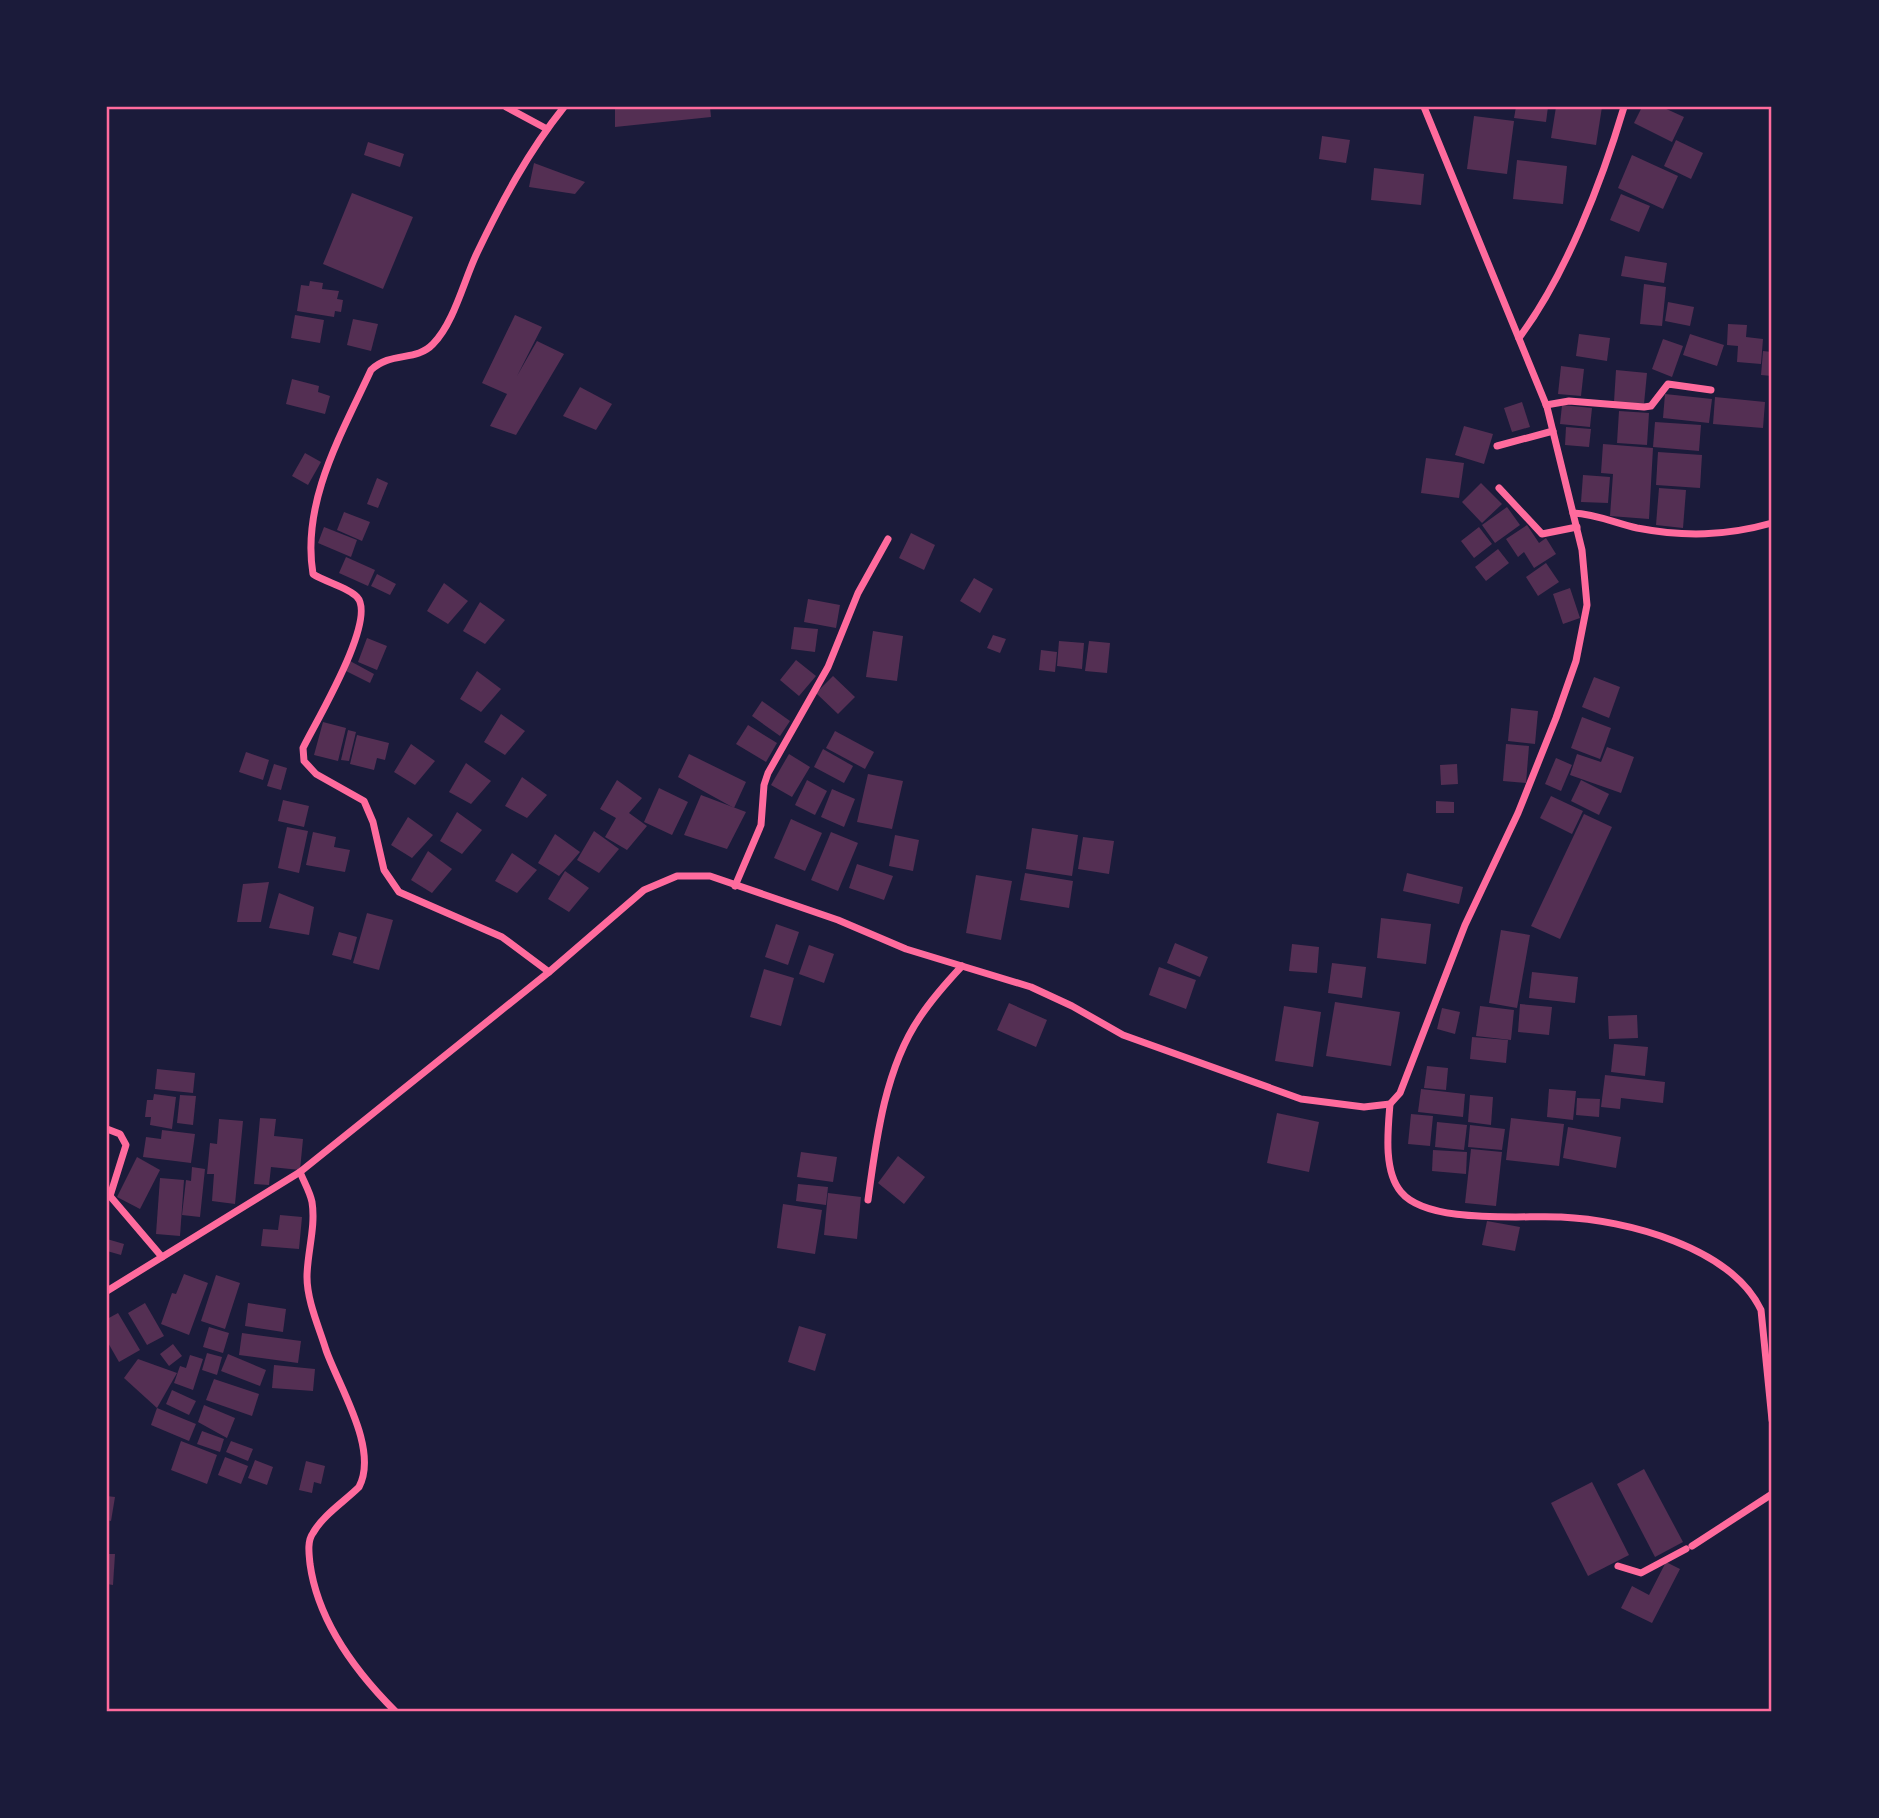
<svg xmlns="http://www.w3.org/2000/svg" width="1879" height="1818" viewBox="0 0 1879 1818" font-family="'Fira Sans',sans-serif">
  <rect width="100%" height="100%" fill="#1b1b3a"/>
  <g fill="#542f53">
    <polygon points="615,107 710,107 711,117 615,127"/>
    <polygon points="1516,107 1548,107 1546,122 1514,118"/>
    <polygon points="1556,107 1602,107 1596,145 1551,138"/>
    <polygon points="1642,107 1662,107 1684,117 1672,142 1634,123"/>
    <polygon points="1474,116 1514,121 1507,174 1467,169"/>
    <polygon points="1322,136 1350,140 1346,163 1319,159"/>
    <polygon points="1676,140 1703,153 1691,179 1664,166"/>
    <polygon points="368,142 404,154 400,167 364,155"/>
    <polygon points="1632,155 1678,176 1663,209 1618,188"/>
    <polygon points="1517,160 1567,166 1563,204 1513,199"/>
    <polygon points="534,163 585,182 575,194 529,187"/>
    <polygon points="1374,168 1424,174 1421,205 1371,200"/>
    <polygon points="352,193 413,217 383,289 323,264"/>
    <polygon points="1621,194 1650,206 1639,232 1610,220"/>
    <polygon points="1625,256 1667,263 1664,283 1621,276"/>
    <polygon points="310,281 323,283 322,289 339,291 337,299 343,300 341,312 335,311 334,317 297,311 301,285 309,286"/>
    <polygon points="1644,284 1666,287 1662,326 1640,324"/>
    <polygon points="1668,302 1694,307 1690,326 1665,321"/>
    <polygon points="295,315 324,320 320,343 291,338"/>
    <polygon points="515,315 542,327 517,376 537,341 564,354 516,435 490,426 507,394 482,383"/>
    <polygon points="353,319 378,324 371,351 347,345"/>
    <polygon points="1728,324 1747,325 1746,337 1763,339 1761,364 1737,362 1738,346 1727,345"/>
    <polygon points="1579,334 1610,338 1607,361 1576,356"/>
    <polygon points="1690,334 1724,345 1717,366 1683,355"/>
    <polygon points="1663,339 1683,346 1672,377 1652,369"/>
    <polygon points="1763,351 1772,352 1772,376 1761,375"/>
    <polygon points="1561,366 1584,369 1581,396 1558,394"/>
    <polygon points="1616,370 1647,373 1644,404 1614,402"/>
    <polygon points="292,379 319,386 318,392 330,396 325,414 286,404"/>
    <polygon points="580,387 612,404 596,430 563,416"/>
    <polygon points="1665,394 1712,399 1709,423 1663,418"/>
    <polygon points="1715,397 1765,402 1763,428 1713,424"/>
    <polygon points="1522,402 1530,427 1512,432 1504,408"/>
    <polygon points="1562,405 1592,408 1590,427 1560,424"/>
    <polygon points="1619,411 1649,413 1647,445 1617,443"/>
    <polygon points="1655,422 1701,425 1699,451 1653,447"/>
    <polygon points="1464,426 1493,434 1484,464 1455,455"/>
    <polygon points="1566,427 1591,429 1589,447 1565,445"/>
    <polygon points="1603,444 1653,448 1649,519 1610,516 1613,474 1601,473"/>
    <polygon points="1658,452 1702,455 1700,488 1656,485"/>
    <polygon points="305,453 321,462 308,485 292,476"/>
    <polygon points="1426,458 1464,463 1459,498 1421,493"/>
    <polygon points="1583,475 1610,477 1608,503 1581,502"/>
    <polygon points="377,478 388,483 378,508 367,504"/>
    <polygon points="1481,483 1502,504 1482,523 1462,502"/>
    <polygon points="1659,488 1686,490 1683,528 1656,525"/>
    <polygon points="1507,507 1520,525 1495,543 1482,525"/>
    <polygon points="344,512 370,522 362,541 337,530"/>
    <polygon points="1527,525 1539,543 1546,538 1556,554 1534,568 1524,552 1518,557 1506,539"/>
    <polygon points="324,527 357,540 351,557 318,543"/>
    <polygon points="1479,527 1492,544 1474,558 1461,541"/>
    <polygon points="911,533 935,545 924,570 899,558"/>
    <polygon points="1498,549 1509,563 1486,581 1475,567"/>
    <polygon points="346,557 375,570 368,586 339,573"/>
    <polygon points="1546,563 1559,582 1538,596 1526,577"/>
    <polygon points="377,574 396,584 390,595 371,586"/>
    <polygon points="974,578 993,589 980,613 960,601"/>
    <polygon points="444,583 468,601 448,624 427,611"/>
    <polygon points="1570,588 1580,618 1563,624 1553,594"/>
    <polygon points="808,599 840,605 836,628 804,622"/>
    <polygon points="480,602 505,620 485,644 463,631"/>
    <polygon points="794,627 818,629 815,652 791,649"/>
    <polygon points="873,631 903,636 897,681 866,677"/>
    <polygon points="993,635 1006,639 1000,653 987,648"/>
    <polygon points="367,638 387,646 377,670 358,662"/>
    <polygon points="1059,641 1084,643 1082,669 1057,666"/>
    <polygon points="1089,641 1110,643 1107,673 1085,671"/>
    <polygon points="1041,650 1057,652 1055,672 1039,670"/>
    <polygon points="796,660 816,676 799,696 780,680"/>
    <polygon points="350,661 374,674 370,683 346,671"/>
    <polygon points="477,671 501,689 481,712 460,699"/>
    <polygon points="833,676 855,697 838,714 816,693"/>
    <polygon points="1594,677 1620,687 1609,718 1582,707"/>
    <polygon points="762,701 790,721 780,736 752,716"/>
    <polygon points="1511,708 1538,711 1535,744 1508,741"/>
    <polygon points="501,714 525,731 505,755 484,742"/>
    <polygon points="1582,717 1611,728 1600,759 1571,748"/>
    <polygon points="323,722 346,728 338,761 314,755"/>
    <polygon points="748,725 777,743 766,762 736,744"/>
    <polygon points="348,730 356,732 349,761 341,760"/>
    <polygon points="835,731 874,752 865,769 826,748"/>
    <polygon points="357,735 389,743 385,760 377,758 374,770 350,764"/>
    <polygon points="411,744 435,761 415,785 394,772"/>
    <polygon points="1506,744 1529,746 1526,783 1503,781"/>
    <polygon points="1607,747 1634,757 1621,793 1570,775 1577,754 1601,762"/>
    <polygon points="823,749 853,766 844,783 814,767"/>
    <polygon points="246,752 269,760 263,780 239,772"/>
    <polygon points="689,754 746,782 734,808 678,777"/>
    <polygon points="789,754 810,767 792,797 771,785"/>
    <polygon points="1556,758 1572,765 1561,791 1545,784"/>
    <polygon points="466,763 491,781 471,804 449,792"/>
    <polygon points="274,764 287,768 281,790 267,786"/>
    <polygon points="1457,764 1458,784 1441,785 1440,765"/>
    <polygon points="868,774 903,781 892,829 857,822"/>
    <polygon points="522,777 547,795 527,818 505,806"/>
    <polygon points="617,780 642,798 629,813 647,826 627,850 605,837 616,818 600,809"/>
    <polygon points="807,780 827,791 815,815 795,805"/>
    <polygon points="1581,780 1609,794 1599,815 1571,801"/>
    <polygon points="659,788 688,802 672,835 644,822"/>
    <polygon points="832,789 855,799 844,827 821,817"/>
    <polygon points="701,795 746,812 727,849 684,835"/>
    <polygon points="1551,796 1583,811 1572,834 1540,818"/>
    <polygon points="283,800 309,806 304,827 278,821"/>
    <polygon points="1436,801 1454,802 1454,813 1436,813"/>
    <polygon points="457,812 482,830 462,854 440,841"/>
    <polygon points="1584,814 1612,827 1560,939 1531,926"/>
    <polygon points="408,817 433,835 412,858 391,845"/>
    <polygon points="791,819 822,833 805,871 774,858"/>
    <polygon points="287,827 308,831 299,873 278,868"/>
    <polygon points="1032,828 1078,835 1072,876 1026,869"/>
    <polygon points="594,831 619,849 599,873 577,860"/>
    <polygon points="313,832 336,837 334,847 350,850 345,872 306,865"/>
    <polygon points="831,832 858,843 838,891 811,880"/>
    <polygon points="555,834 580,852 559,876 538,863"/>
    <polygon points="895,835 919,840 913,871 889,866"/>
    <polygon points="1083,837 1114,841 1109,874 1078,869"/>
    <polygon points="428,851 452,869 432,893 411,880"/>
    <polygon points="512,853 537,870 517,893 495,881"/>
    <polygon points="857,864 893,876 884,900 849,888"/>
    <polygon points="565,871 589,888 569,912 548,899"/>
    <polygon points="1025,873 1073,881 1069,908 1020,900"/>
    <polygon points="1407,873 1463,887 1459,904 1403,891"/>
    <polygon points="976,875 1012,881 1001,940 966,933"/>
    <polygon points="269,882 261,922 237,922 243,884"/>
    <polygon points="279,893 314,907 309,935 269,928"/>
    <polygon points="367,913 393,920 379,970 353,963"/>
    <polygon points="1381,918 1431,924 1426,964 1377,958"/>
    <polygon points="776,924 799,932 788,965 765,957"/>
    <polygon points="1501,930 1530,935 1517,1008 1489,1003"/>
    <polygon points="339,932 357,937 351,960 332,955"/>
    <polygon points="1175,943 1208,957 1200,977 1167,963"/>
    <polygon points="1292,944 1319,947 1317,973 1289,971"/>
    <polygon points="809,945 834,954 824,983 799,974"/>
    <polygon points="1332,963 1366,967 1362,998 1328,993"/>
    <polygon points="1159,967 1196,980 1186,1009 1149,995"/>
    <polygon points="764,969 794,978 781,1026 750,1017"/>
    <polygon points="1532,972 1578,977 1575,1003 1529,998"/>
    <polygon points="1335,1002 1400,1012 1391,1066 1326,1056"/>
    <polygon points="1009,1003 1047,1020 1036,1047 997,1030"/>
    <polygon points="1520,1004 1552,1007 1549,1035 1518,1032"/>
    <polygon points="1284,1006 1321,1012 1313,1067 1275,1061"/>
    <polygon points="1480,1006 1514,1010 1511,1040 1476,1036"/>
    <polygon points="1442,1008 1460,1012 1455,1034 1437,1029"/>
    <polygon points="1637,1015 1638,1038 1609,1039 1608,1016"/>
    <polygon points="1472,1037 1508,1040 1506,1063 1470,1059"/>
    <polygon points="1614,1044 1648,1047 1645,1076 1611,1072"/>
    <polygon points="1427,1066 1448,1068 1446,1090 1424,1088"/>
    <polygon points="157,1069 195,1073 193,1093 155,1089"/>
    <polygon points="1605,1075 1665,1082 1663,1103 1621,1098 1620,1109 1601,1107"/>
    <polygon points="1421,1089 1465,1094 1463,1117 1418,1112"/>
    <polygon points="1549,1089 1576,1091 1573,1120 1547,1117"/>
    <polygon points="154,1094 176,1097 172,1129 150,1125 151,1117 145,1117 147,1100 153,1100"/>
    <polygon points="180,1095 196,1096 193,1125 177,1123"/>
    <polygon points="1470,1095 1493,1097 1491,1125 1468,1122"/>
    <polygon points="1577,1098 1600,1099 1599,1117 1576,1115"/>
    <polygon points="1277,1113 1319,1122 1309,1172 1267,1163"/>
    <polygon points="1411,1114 1433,1116 1430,1146 1408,1144"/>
    <polygon points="260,1118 276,1119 274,1136 303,1139 300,1170 271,1167 269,1185 254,1184"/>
    <polygon points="1511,1118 1564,1124 1559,1166 1506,1160"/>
    <polygon points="219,1119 243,1121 235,1204 212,1201 214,1174 207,1174 210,1143 217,1144"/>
    <polygon points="1437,1122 1467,1125 1464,1150 1435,1147"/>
    <polygon points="1470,1125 1505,1129 1502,1150 1468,1147"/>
    <polygon points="1568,1127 1621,1137 1616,1168 1563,1158"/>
    <polygon points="162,1130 195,1134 191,1163 143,1157 146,1137 161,1139"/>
    <polygon points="1471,1149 1502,1152 1496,1206 1465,1203"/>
    <polygon points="1433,1150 1467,1152 1466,1174 1432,1171"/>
    <polygon points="801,1152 837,1157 833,1182 797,1177"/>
    <polygon points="898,1156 925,1177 904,1204 878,1183"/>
    <polygon points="137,1157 160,1170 140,1209 117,1197"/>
    <polygon points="192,1167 205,1169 200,1217 182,1215 186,1180 191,1181"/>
    <polygon points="160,1178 184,1180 180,1236 156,1234"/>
    <polygon points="798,1184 828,1187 826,1205 796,1201"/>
    <polygon points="828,1193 861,1197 857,1239 824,1235"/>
    <polygon points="783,1204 822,1210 815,1254 777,1248"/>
    <polygon points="280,1215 302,1217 299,1249 261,1246 263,1229 278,1230"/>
    <polygon points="1487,1221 1520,1227 1515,1251 1482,1245"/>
    <polygon points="107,1239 124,1244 121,1255 107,1251"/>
    <polygon points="184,1274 208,1283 189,1335 161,1324 172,1293 176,1294"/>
    <polygon points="216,1275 240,1283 225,1329 201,1321"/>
    <polygon points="145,1303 164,1336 147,1345 128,1313"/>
    <polygon points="248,1303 286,1309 283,1332 245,1326"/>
    <polygon points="118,1313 140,1350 119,1362 107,1341 107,1319"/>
    <polygon points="799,1326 826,1334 815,1371 788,1362"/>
    <polygon points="209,1327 229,1333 223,1353 203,1347"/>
    <polygon points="242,1333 301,1341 298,1363 239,1355"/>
    <polygon points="173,1344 182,1356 169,1366 160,1354"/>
    <polygon points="207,1353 222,1357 217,1375 202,1370"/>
    <polygon points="228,1354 266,1370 260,1386 221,1371"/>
    <polygon points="190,1355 203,1359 193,1390 174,1383 180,1366 186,1368"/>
    <polygon points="138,1359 177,1373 157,1408 124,1378"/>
    <polygon points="274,1365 315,1369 313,1391 272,1388"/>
    <polygon points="214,1379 259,1394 252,1416 206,1400"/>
    <polygon points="172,1390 196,1401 189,1415 166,1404"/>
    <polygon points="204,1405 235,1418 227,1438 198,1422"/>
    <polygon points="157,1408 196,1424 189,1441 151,1425"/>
    <polygon points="202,1431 224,1439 220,1452 197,1444"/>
    <polygon points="181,1441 217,1455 207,1484 171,1470"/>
    <polygon points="231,1441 253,1449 248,1461 226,1452"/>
    <polygon points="225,1457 248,1466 241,1484 218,1475"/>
    <polygon points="255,1460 273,1467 267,1485 248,1478"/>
    <polygon points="306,1461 325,1466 321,1484 314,1482 312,1493 299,1490"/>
    <polygon points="1644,1469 1683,1542 1655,1557 1617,1484"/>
    <polygon points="1592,1482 1629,1555 1588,1576 1551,1503"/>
    <polygon points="107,1496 115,1497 111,1521 107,1520"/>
    <polygon points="107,1554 115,1554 113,1585 107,1584"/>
    <polygon points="1666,1562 1680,1569 1652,1623 1621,1608 1632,1586 1649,1595"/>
  </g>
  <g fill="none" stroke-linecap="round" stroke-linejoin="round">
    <g stroke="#ff6b9d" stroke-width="7">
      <polyline points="506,107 547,129"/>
      <path d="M1519,338c47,-63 83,-157 105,-231"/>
      <polyline points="1546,405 1569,401 1644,407 1651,406 1668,384 1711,390"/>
      <polyline points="1497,446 1553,431"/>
      <polyline points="1499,488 1542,534 1577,527"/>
      <path d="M1573,513c23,1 42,10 64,15 47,9 89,8 135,-5"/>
      <polyline points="735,886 761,825 764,785 768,773 828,667 858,593 888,539"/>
      <path d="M549,972l-47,-35 -103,-45 -15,-22 -11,-48 -9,-21 -48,-27 -12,-13 -1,-13c12,-25 75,-129 54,-151 -9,-10 -32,-15 -44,-23 -12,-72 29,-141 58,-204 20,-19 45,-8 62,-26 21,-21 31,-64 44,-91 25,-52 51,-101 87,-146"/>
      <path d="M1390,1104c-2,25 -7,67 11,88 27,33 122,23 160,25 65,3 170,30 200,93l11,110"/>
      <polyline points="107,1129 120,1134 126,1145 110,1196 162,1257"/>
      <path d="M300,1172c4,10 10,20 12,30 4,25 -5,51 -5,75 0,24 12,50 19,73 13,37 53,99 33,137 -14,14 -36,28 -46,46 -6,8 -4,21 -3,31 8,58 45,107 85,147"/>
      <path d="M868,1200c8,-60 17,-132 52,-183 12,-18 27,-35 42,-51"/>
      <polyline points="107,1291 300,1172 549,972 644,890 677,876 710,876 838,920 906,949 1031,987 1072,1006 1123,1035 1301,1099 1364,1107 1390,1104 1400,1093 1465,925 1518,813 1556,718 1576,661 1587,605 1582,550 1547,407 1424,107"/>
      <polyline points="1692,1546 1772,1494"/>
      <polyline points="1618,1566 1641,1573 1686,1549"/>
    </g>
  </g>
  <rect width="1879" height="1818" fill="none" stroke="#1b1b3a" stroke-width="217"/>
  <rect x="108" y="108" width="1662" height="1602" fill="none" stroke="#ff6b9d" stroke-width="2.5"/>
</svg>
